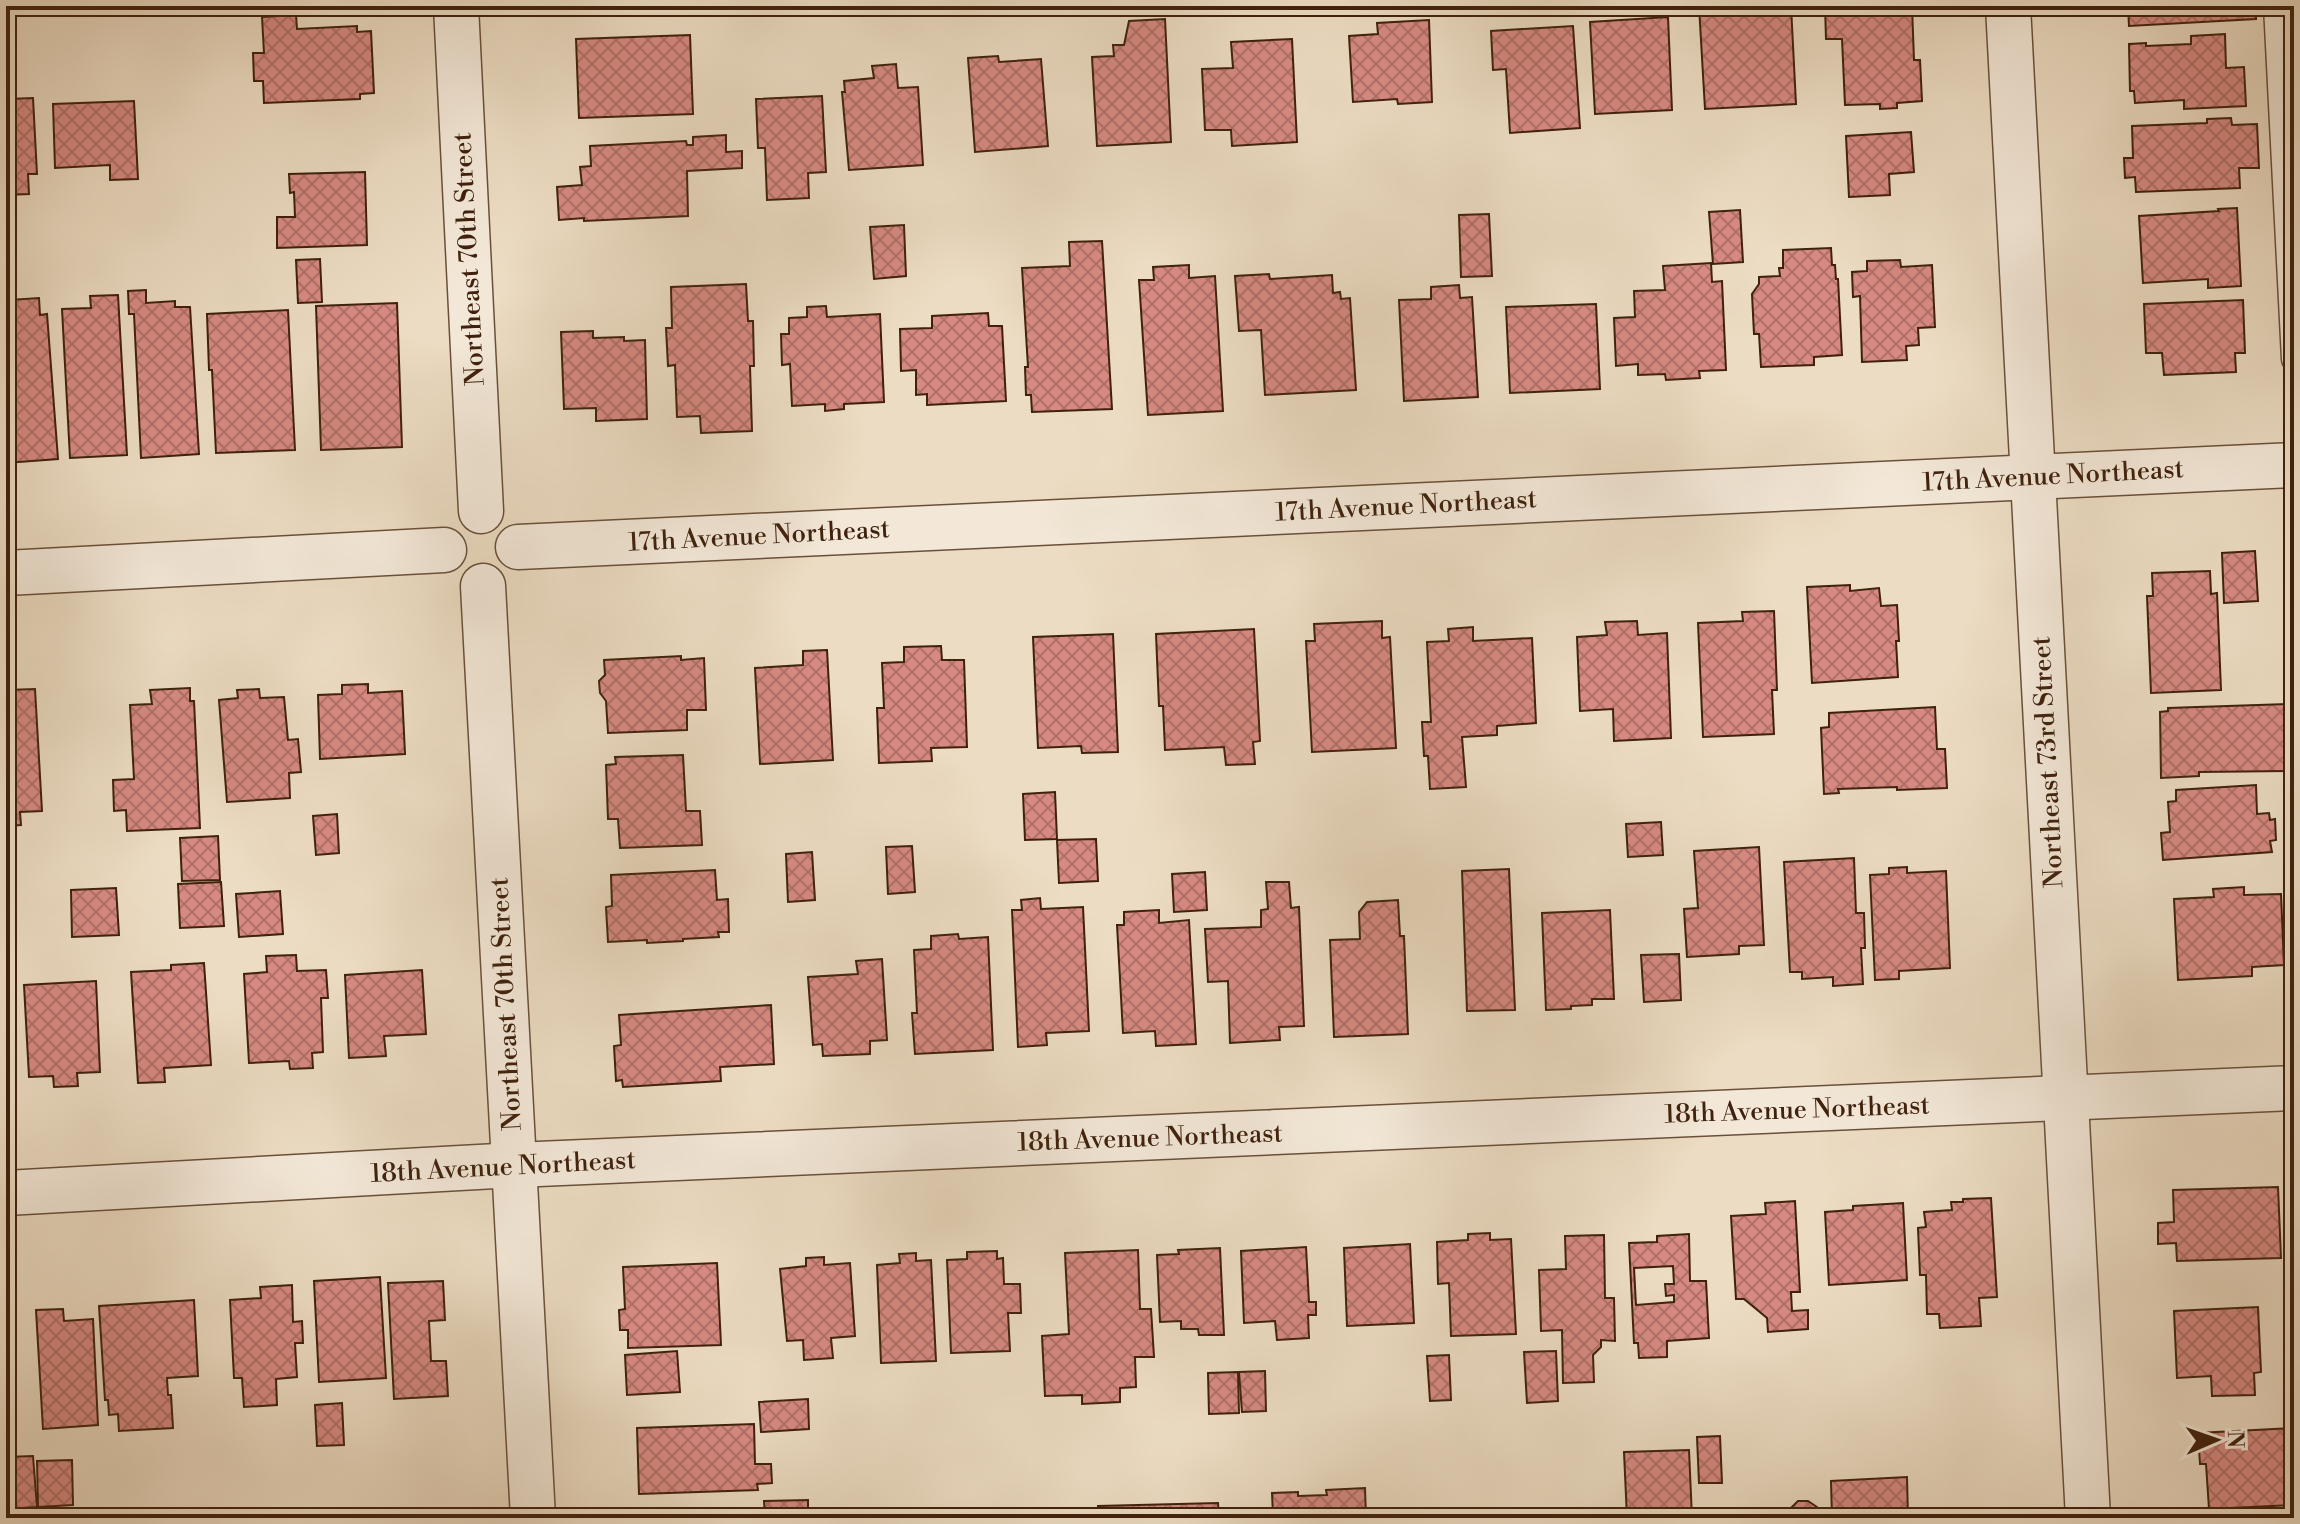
<svg xmlns="http://www.w3.org/2000/svg" width="2300" height="1524" viewBox="0 0 2300 1524" font-family="'Libre Bodoni',serif">
  <defs>
    <pattern id="building-cross-hatch" width="8" height="8" patternUnits="userSpaceOnUse" patternTransform="scale(2)"><rect width="8" height="8" fill="#d78a82"/><path d="M0 0l8 8M0 8l8-8" fill="none" stroke="#b07069"/></pattern>
  </defs>
  <rect width="100%" height="100%" fill="#ecdcc3"/>
  <filter id="stains"><feTurbulence type="fractalNoise" baseFrequency=".0025" numOctaves="4"/><feColorMatrix values="0 0 0 0 .2 0 0 0 0 .09 0 0 0 0 .02 0 0 0 .5 -.17"/></filter>
  <radialGradient id="worn" r=".72"><stop offset=".6" stop-color="#630" stop-opacity="0"/><stop offset="1" stop-color="#630" stop-opacity=".3"/></radialGradient>
  <g fill="url(#building-cross-hatch)" stroke="#3f210d" stroke-width="2" fill-rule="evenodd">
    <polygon points="1699,6 1791,6 1796,104 1705,109"/>
    <polygon points="1825,6 1912,6 1914,60 1920,60 1922,101 1897,103 1897,108 1880,109 1880,104 1845,105 1842,39 1826,39"/>
    <polygon points="2128,6 2256,6 2256,19 2129,26"/>
    <polygon points="296,15 297,29 357,26 357,32 371,31 374,93 360,94 360,99 264,103 263,81 254,81 253,53 264,53 262,17"/>
    <polygon points="1668,17 1672,110 1595,114 1590,22"/>
    <polygon points="1165,19 1171,142 1097,146 1092,57 1114,56 1113,45 1124,45 1129,21"/>
    <polygon points="1429,20 1432,102 1398,104 1397,99 1353,102 1349,36 1378,34 1377,23"/>
    <polygon points="1573,26 1580,128 1510,133 1506,69 1493,70 1491,31"/>
    <polygon points="2225,34 2226,68 2244,67 2246,106 2184,109 2184,100 2135,103 2134,91 2130,91 2129,44 2146,43 2146,46 2191,44 2191,36"/>
    <polygon points="690,35 693,114 579,118 576,39"/>
    <polygon points="1292,39 1297,142 1232,146 1231,130 1205,130 1202,69 1233,68 1231,42"/>
    <polygon points="998,56 999,62 1041,59 1048,146 975,152 968,58"/>
    <polygon points="896,64 898,88 918,87 923,165 849,170 842,92 845,92 844,81 874,78 872,66"/>
    <polygon points="6,73 8,99 33,98 37,174 28,174 29,194 6,195"/>
    <polygon points="822,96 826,172 808,173 809,198 767,200 765,148 758,148 756,99"/>
    <polygon points="134,101 138,179 110,180 110,165 55,168 53,104"/>
    <polygon points="2231,118 2232,125 2257,124 2259,168 2239,168 2240,188 2136,192 2135,177 2125,178 2124,158 2133,158 2132,126 2207,123 2207,119"/>
    <polygon points="1911,132 1914,172 1889,174 1890,195 1849,197 1846,136"/>
    <polygon points="726,135 726,152 742,151 742,168 687,171 688,216 584,221 584,218 559,220 557,187 582,185 580,167 591,166 590,146 686,141 687,145 693,145 693,137"/>
    <polygon points="365,172 367,245 277,248 277,217 295,217 294,192 290,193 289,174"/>
    <polygon points="2237,208 2241,286 2208,288 2208,279 2143,283 2139,216 2219,211 2218,209"/>
    <polygon points="1740,210 1743,262 1713,264 1709,212"/>
    <polygon points="1489,214 1492,276 1461,277 1459,215"/>
    <polygon points="904,225 906,276 874,279 870,227"/>
    <polygon points="1102,241 1112,409 1032,412 1031,395 1026,395 1025,367 1028,367 1022,268 1070,266 1069,242"/>
    <polygon points="1831,248 1832,265 1835,265 1836,279 1838,279 1842,355 1814,357 1814,365 1761,367 1759,334 1754,334 1752,294 1759,284 1759,277 1780,276 1779,268 1783,268 1783,250"/>
    <polygon points="320,259 322,302 298,303 296,260"/>
    <polygon points="1900,260 1901,267 1932,265 1935,327 1918,328 1919,345 1906,346 1907,360 1862,362 1860,296 1853,297 1852,272 1867,271 1867,261"/>
    <polygon points="1711,263 1712,282 1722,281 1726,370 1699,371 1700,378 1666,380 1665,374 1638,375 1638,364 1616,366 1614,318 1635,317 1634,291 1665,290 1663,266"/>
    <polygon points="1189,265 1189,278 1215,276 1223,411 1148,415 1139,280 1154,280 1153,267"/>
    <polygon points="1269,274 1270,279 1332,275 1333,293 1340,292 1341,299 1350,298 1356,390 1265,395 1261,330 1239,331 1235,276"/>
    <polygon points="746,284 748,321 753,321 754,366 750,366 752,431 701,433 700,416 677,417 675,365 668,366 666,328 672,328 671,287"/>
    <polygon points="1459,285 1460,298 1472,297 1478,397 1404,401 1399,300 1431,299 1431,287"/>
    <polygon points="6,289 9,289 9,300 39,298 40,315 47,314 58,459 6,463"/>
    <polygon points="146,290 146,303 175,301 175,307 190,307 199,454 141,458 134,314 129,314 128,291"/>
    <polygon points="118,295 127,455 70,458 62,309 91,308 90,296"/>
    <polygon points="2243,300 2245,353 2235,353 2236,372 2164,375 2162,353 2146,353 2144,304"/>
    <polygon points="397,303 402,447 321,450 316,306"/>
    <polygon points="1596,304 1600,389 1510,393 1506,307"/>
    <polygon points="826,306 827,317 880,314 884,402 844,404 844,409 825,411 825,404 792,406 790,364 782,365 781,334 789,334 789,318 807,317 807,307"/>
    <polygon points="288,310 295,450 216,453 212,370 209,370 207,314"/>
    <polygon points="988,313 989,326 1002,326 1006,401 927,405 927,394 916,395 916,370 901,371 900,329 932,328 932,316"/>
    <polygon points="593,331 593,338 624,337 624,341 645,340 647,419 596,421 596,408 564,409 561,332"/>
    <polygon points="2255,551 2258,601 2224,603 2222,553"/>
    <polygon points="2210,571 2211,594 2217,593 2221,690 2151,693 2147,596 2153,596 2152,573"/>
    <polygon points="1850,585 1850,591 1879,588 1881,606 1897,605 1899,641 1896,641 1898,677 1812,683 1807,587"/>
    <polygon points="1774,611 1777,690 1772,690 1774,734 1703,737 1698,623 1743,621 1742,612"/>
    <polygon points="1382,621 1382,638 1390,637 1396,748 1312,752 1306,641 1315,641 1314,624"/>
    <polygon points="1637,621 1638,635 1667,633 1671,738 1614,741 1613,709 1580,711 1577,637 1607,635 1605,622"/>
    <polygon points="1473,627 1473,641 1532,638 1536,723 1497,726 1497,735 1462,737 1466,787 1430,789 1428,756 1424,756 1422,722 1431,722 1427,642 1449,641 1448,629"/>
    <polygon points="1254,629 1260,741 1253,742 1255,764 1226,765 1224,747 1165,750 1163,706 1159,706 1156,634"/>
    <polygon points="1113,634 1118,752 1082,753 1081,746 1038,748 1033,637"/>
    <polygon points="941,646 942,660 964,660 967,747 931,748 932,761 879,763 877,708 884,708 882,663 904,662 904,647"/>
    <polygon points="827,650 833,760 760,764 755,668 803,665 803,651"/>
    <polygon points="681,656 681,660 704,658 706,710 687,710 687,730 608,733 606,701 600,693 599,681 605,675 604,660"/>
    <polygon points="368,684 368,693 402,691 405,754 320,759 318,695 342,694 342,685"/>
    <polygon points="190,688 190,701 194,701 200,828 127,831 126,810 114,811 113,780 134,779 130,705 152,704 150,690"/>
    <polygon points="35,689 42,811 20,812 21,825 6,826 6,690"/>
    <polygon points="259,689 260,698 284,697 288,740 298,739 301,772 289,773 290,798 227,802 219,700 238,698 237,690"/>
    <polygon points="2290,704 2293,771 2199,772 2199,776 2161,778 2160,712 2168,711 2168,708"/>
    <polygon points="1935,707 1937,749 1945,749 1947,788 1897,790 1897,787 1838,789 1839,793 1824,794 1821,728 1829,727 1829,713"/>
    <polygon points="683,755 686,811 700,811 702,845 620,848 618,819 608,819 606,765 616,764 615,757"/>
    <polygon points="2256,785 2257,814 2269,813 2270,820 2275,819 2276,840 2270,841 2272,852 2163,860 2161,833 2170,832 2168,802 2176,801 2176,790"/>
    <polygon points="1055,792 1057,839 1025,840 1023,794"/>
    <polygon points="337,814 339,853 316,855 313,816"/>
    <polygon points="1661,822 1663,855 1628,857 1626,824"/>
    <polygon points="218,836 220,880 182,881 180,838"/>
    <polygon points="1096,839 1098,881 1059,883 1057,840"/>
    <polygon points="912,846 915,892 888,894 886,847"/>
    <polygon points="1759,847 1764,945 1739,946 1739,954 1687,957 1684,909 1698,908 1694,851"/>
    <polygon points="812,852 815,900 788,902 786,854"/>
    <polygon points="1854,858 1856,913 1864,913 1865,948 1861,948 1863,984 1833,986 1833,977 1802,979 1802,972 1790,972 1784,862"/>
    <polygon points="1907,867 1907,873 1946,871 1950,968 1899,971 1899,979 1875,980 1870,875 1889,874 1889,868"/>
    <polygon points="1509,869 1515,1010 1467,1011 1462,871"/>
    <polygon points="715,870 717,900 728,899 729,932 718,932 719,937 683,939 683,941 647,943 647,940 608,942 606,907 612,906 611,875"/>
    <polygon points="1205,872 1207,910 1174,912 1172,874"/>
    <polygon points="221,882 224,926 180,928 178,884"/>
    <polygon points="1266,882 1289,882 1291,908 1299,907 1304,1026 1279,1027 1280,1040 1230,1043 1228,981 1208,982 1205,929 1261,927 1261,910 1268,909"/>
    <polygon points="2244,887 2244,895 2281,894 2284,965 2252,967 2252,976 2178,980 2174,899 2214,897 2213,889"/>
    <polygon points="116,888 119,935 72,937 71,890"/>
    <polygon points="280,891 283,934 239,937 236,894"/>
    <polygon points="1040,898 1041,909 1083,907 1089,1031 1046,1033 1047,1045 1018,1047 1012,910 1022,910 1021,900"/>
    <polygon points="1398,900 1400,936 1404,936 1408,1034 1334,1037 1330,940 1360,939 1359,912 1367,902"/>
    <polygon points="1159,910 1159,923 1189,920 1196,1044 1156,1046 1155,1031 1123,1033 1117,925 1124,925 1124,912"/>
    <polygon points="1610,910 1614,999 1592,999 1592,1005 1571,1006 1571,1009 1546,1010 1542,913"/>
    <polygon points="958,934 959,939 988,937 993,1050 915,1054 912,1013 917,1013 914,950 931,949 931,936"/>
    <polygon points="1679,954 1681,1000 1644,1002 1641,955"/>
    <polygon points="296,955 297,971 326,970 328,998 321,998 323,1052 312,1053 313,1068 290,1069 289,1061 249,1063 244,974 267,972 266,956"/>
    <polygon points="882,959 887,1040 870,1041 870,1054 823,1056 822,1044 813,1045 808,977 858,974 856,961"/>
    <polygon points="204,963 211,1065 164,1068 165,1082 138,1083 131,972 171,970 171,965"/>
    <polygon points="422,970 426,1034 384,1036 386,1056 349,1058 345,975"/>
    <polygon points="96,981 100,1072 77,1073 78,1086 54,1087 53,1076 29,1077 24,985"/>
    <polygon points="6,993 10,1075 6,1075"/>
    <polygon points="771,1005 774,1064 720,1067 721,1081 623,1087 622,1080 616,1081 614,1046 621,1045 619,1015"/>
    <polygon points="2278,1187 2281,1258 2177,1261 2176,1243 2158,1244 2158,1223 2174,1222 2173,1190"/>
    <polygon points="1991,1198 1997,1297 1979,1298 1981,1326 1940,1328 1939,1314 1927,1314 1926,1275 1920,1275 1918,1228 1926,1227 1924,1212 1952,1210 1951,1202 1963,1202 1963,1199"/>
    <polygon points="1795,1201 1800,1292 1791,1292 1792,1311 1808,1310 1808,1329 1768,1332 1767,1318 1744,1299 1736,1299 1731,1216 1766,1214 1765,1203"/>
    <polygon points="1903,1203 1907,1280 1829,1285 1825,1212 1853,1210 1853,1206"/>
    <polygon points="1490,1233 1490,1240 1511,1239 1516,1334 1451,1336 1449,1283 1438,1284 1437,1242 1468,1240 1468,1234"/>
    <path d="M1689,1234l1,47h16l3,57 -42,3v16l-28,1 -1,-15h-4l-5,-100 28,-1v-6zM1673,1266l1,18h-9l1,12 8,-1v7l-38,3 -2,-37z"/>
    <polygon points="1604,1235 1605,1298 1614,1298 1615,1341 1601,1340 1601,1347 1593,1355 1594,1382 1563,1383 1562,1330 1541,1331 1539,1270 1566,1269 1565,1236"/>
    <polygon points="1410,1244 1414,1323 1347,1326 1344,1248"/>
    <polygon points="1306,1247 1309,1302 1316,1302 1316,1315 1308,1315 1309,1338 1277,1340 1275,1321 1244,1323 1241,1251"/>
    <polygon points="1220,1248 1224,1335 1199,1335 1198,1329 1181,1329 1181,1321 1160,1322 1157,1255 1179,1254 1178,1250"/>
    <polygon points="1138,1250 1140,1309 1151,1309 1154,1357 1135,1357 1136,1387 1120,1388 1120,1402 1082,1404 1082,1395 1045,1396 1042,1336 1069,1334 1065,1253"/>
    <polygon points="997,1251 997,1259 1003,1258 1004,1284 1020,1284 1021,1313 1008,1313 1010,1351 951,1353 947,1260 967,1259 967,1252"/>
    <polygon points="916,1253 916,1261 931,1260 936,1361 881,1363 877,1265 900,1263 899,1254"/>
    <polygon points="824,1257 824,1265 850,1263 855,1336 831,1338 833,1358 804,1360 803,1340 787,1341 780,1269 806,1266 806,1258"/>
    <polygon points="717,1263 721,1345 628,1348 628,1330 620,1330 619,1310 625,1309 623,1267"/>
    <polygon points="380,1277 386,1378 319,1382 314,1281"/>
    <polygon points="443,1281 445,1320 429,1321 431,1361 446,1361 448,1396 394,1399 388,1283"/>
    <polygon points="292,1285 293,1322 302,1321 303,1343 295,1343 297,1377 276,1379 277,1405 244,1407 242,1378 234,1378 230,1300 261,1298 260,1287"/>
    <polygon points="194,1300 198,1376 167,1378 168,1395 171,1395 173,1428 119,1431 118,1414 109,1415 108,1400 105,1400 99,1306"/>
    <polygon points="2258,1307 2261,1372 2254,1373 2255,1395 2212,1396 2211,1376 2177,1378 2174,1311"/>
    <polygon points="63,1309 64,1321 93,1319 98,1425 43,1429 36,1310"/>
    <polygon points="677,1351 680,1392 627,1395 625,1355"/>
    <polygon points="1556,1351 1558,1401 1527,1403 1524,1352"/>
    <polygon points="1449,1355 1451,1400 1430,1401 1427,1356"/>
    <polygon points="1265,1371 1266,1411 1242,1412 1239,1372"/>
    <polygon points="1238,1372 1239,1413 1209,1414 1208,1373"/>
    <polygon points="808,1399 809,1429 761,1432 759,1402"/>
    <polygon points="342,1403 344,1445 317,1446 315,1405"/>
    <polygon points="754,1424 755,1464 771,1464 772,1483 757,1484 758,1490 639,1494 637,1428"/>
    <polygon points="2294,1428 2294,1505 2209,1509 2206,1464 2200,1464 2198,1433"/>
    <polygon points="1720,1436 1722,1483 1699,1483 1697,1437"/>
    <polygon points="1689,1450 1692,1518 1627,1518 1624,1452"/>
    <polygon points="33,1456 37,1507 6,1509 6,1457"/>
    <polygon points="72,1460 73,1505 38,1507 37,1461"/>
    <polygon points="1907,1477 1908,1518 1832,1518 1831,1481"/>
    <polygon points="1365,1488 1366,1518 1256,1518 1255,1515 1273,1515 1272,1493 1298,1492 1298,1496 1327,1495 1326,1490"/>
    <polygon points="808,1500 808,1518 765,1518 764,1501"/>
    <polygon points="1798,1501 1808,1501 1817,1507 1818,1518 1789,1518 1789,1510"/>
    <polygon points="1218,1503 1219,1518 1099,1518 1098,1506"/>
    <polygon points="1556,1510 1569,1510 1570,1516 1584,1515 1584,1518 1556,1518"/>
  </g>
  <g fill="none" stroke-linecap="round" stroke-linejoin="round">
    <defs>
      <polyline id="service" points="2276,6 2294,359"/>
      <g id="minor">
        <polyline points="456,6 481,511"/>
        <polyline points="2008,6 2088,1518"/>
        <polyline points="518,547 2294,465"/>
        <polyline points="6,573 444,550"/>
        <polyline points="483,586 533,1518"/>
        <polyline points="6,1193 515,1165 2294,1088"/>
      </g>
    </defs>
    <use href="#service" stroke="#6a503a" stroke-width="27"/>
    <use href="#minor" stroke="#6a503a" stroke-width="47"/>
    <use href="#service" stroke="#f3e8d8" stroke-width="24"/>
    <use href="#minor" stroke="#f3e8d8" stroke-width="44"/>
  </g>
  <g text-anchor="middle" dominant-baseline="central" stroke-width="6" stroke-linejoin="round" paint-order="stroke">
    <g font-size="26" fill="#3f210d" stroke="#f3e8d8">
      <text transform="translate(469 259) rotate(-93)">Northeast 70th Street</text>
      <text transform="translate(2053 476) rotate(-3)">17th Avenue Northeast</text>
      <text transform="translate(1406 506) rotate(-3)">17th Avenue Northeast</text>
      <text transform="translate(759 536) rotate(-3)">17th Avenue Northeast</text>
      <text transform="translate(2048 762) rotate(-93)">Northeast 73rd Street</text>
      <text transform="translate(506 1004) rotate(-93)">Northeast 70th Street</text>
      <text transform="translate(1797 1110) rotate(-2)">18th Avenue Northeast</text>
      <text transform="translate(1150 1138) rotate(-2)">18th Avenue Northeast</text>
      <text transform="translate(503 1167) rotate(-3)">18th Avenue Northeast</text>
    </g>
  </g>
  <rect width="2300" height="1524" fill="none" stroke="#ecdcc3" stroke-width="32"/>
  <rect x="8" y="8" width="2284" height="1508" fill="none" stroke="#3f210d" stroke-width="4"/>
  <rect x="16" y="16" width="2268" height="1492" fill="none" stroke="#3f210d" stroke-width="2"/>
  <g transform="translate(2216 1440) rotate(88)" stroke="#f3e8d8" stroke-width="6" paint-order="stroke">
  <path d="M0-6L14 30L0 20L-14 30Z" fill="#3f210d"/>
  <text y="-12" font-size="22" font-weight="bold" text-anchor="middle" fill="#3f210d">N</text>
  </g>
  <rect width="100%" height="100%" filter="url(#stains)"/>
  <rect width="100%" height="100%" fill="url(#worn)"/>
</svg>
